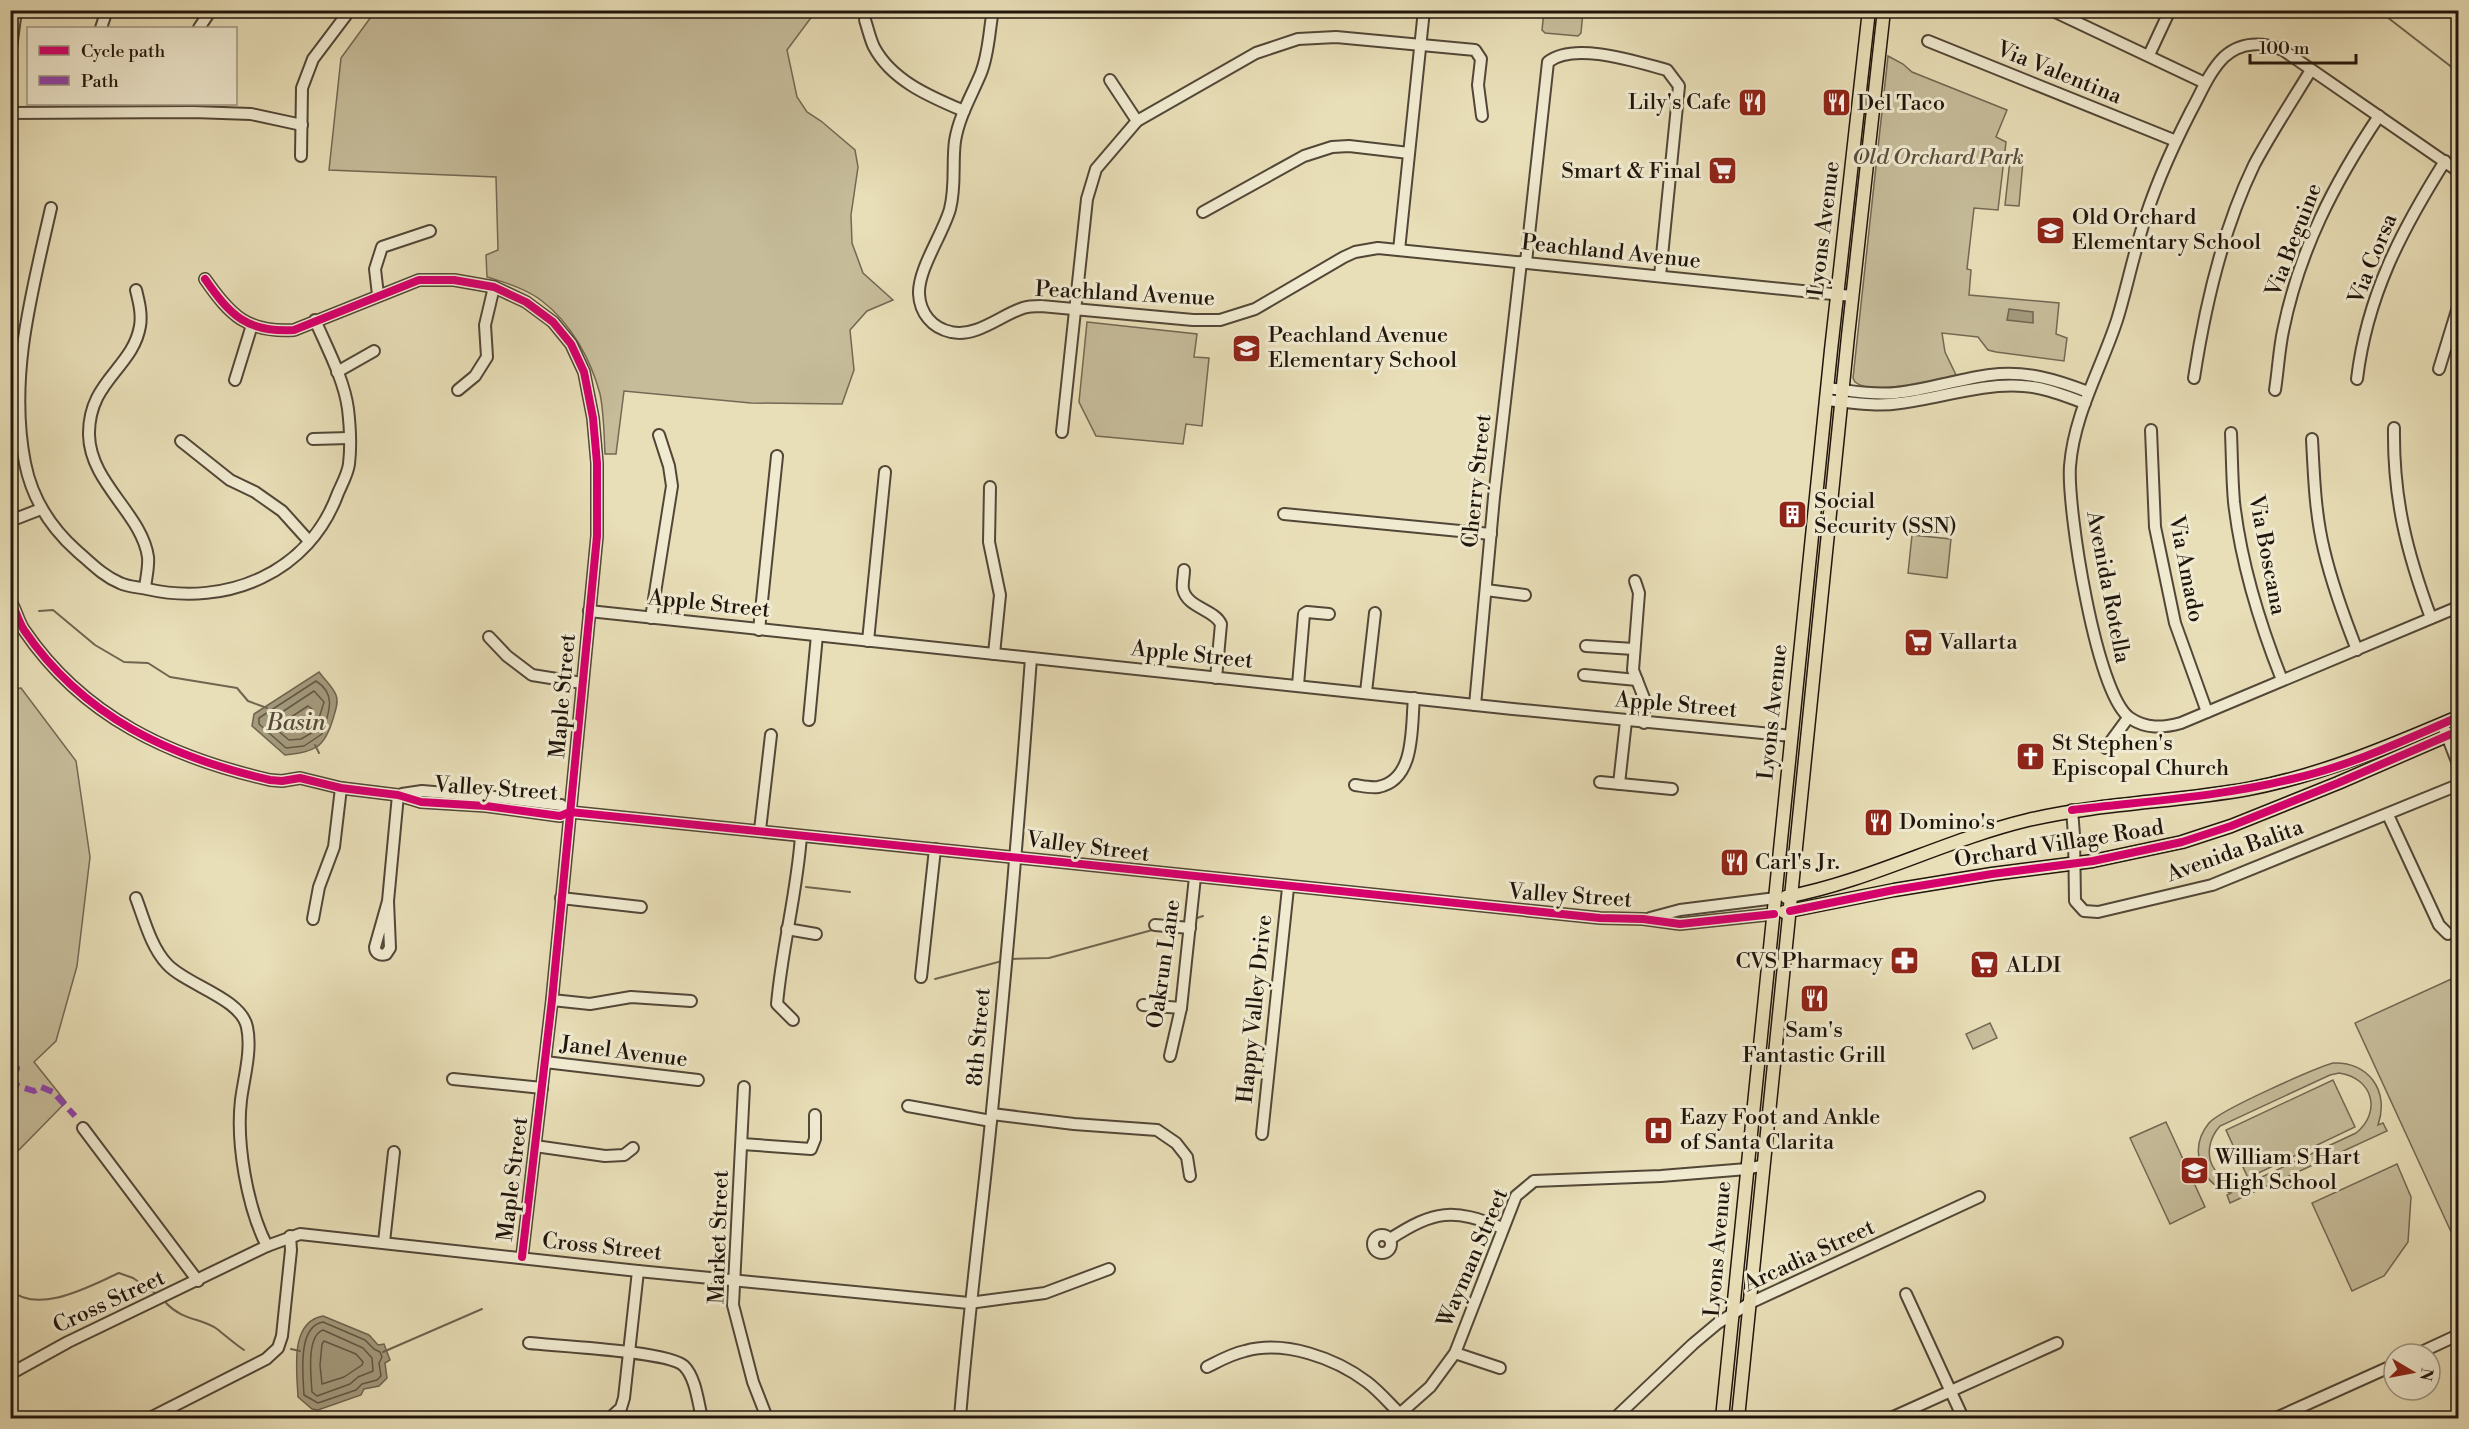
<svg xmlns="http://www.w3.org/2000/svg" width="2469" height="1429" viewBox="0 0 2469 1429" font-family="'Libre Bodoni',serif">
  <rect width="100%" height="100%" fill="#e8deb7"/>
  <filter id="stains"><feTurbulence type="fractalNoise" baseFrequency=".00333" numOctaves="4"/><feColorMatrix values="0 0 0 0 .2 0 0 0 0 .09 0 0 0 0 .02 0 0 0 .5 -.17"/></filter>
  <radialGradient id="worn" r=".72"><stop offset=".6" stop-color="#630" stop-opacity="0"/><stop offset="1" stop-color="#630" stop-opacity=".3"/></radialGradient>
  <g fill="#c6bc9a" stroke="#736853" stroke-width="1.5" fill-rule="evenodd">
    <path d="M376,10l440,1 -29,39 10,47 10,15 14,9 34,29 3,17 -7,48 1,28 11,30 30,27 -26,11 -17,19 4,40 -12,34 -91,-1 -127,-12 -8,63h-11c-1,-19 -1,-41 -5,-60 -9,-34 -29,-71 -58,-93 -15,-12 -36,-18 -55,-24l-1,-22 12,-5 -2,-73 -167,-7 12,-112z"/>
    <polygon points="1544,11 1583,11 1581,33 1578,36 1545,33 1542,30"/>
    <path d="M1888,56l15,8 9,8 95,38 -11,27 10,5 -8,68 -24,-2 -7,61 4,1 -2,25 90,8 -3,31 11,4 -3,23 -68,-9 -8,-2 -10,-13 -36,-4 3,19 11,23c-22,4 -83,22 -101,7l-2,-4z"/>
    <polygon points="2010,160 2023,161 2019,206 2005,205"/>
    <polygon points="1087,322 1197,334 1194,357 1209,358 1202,426 1186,424 1183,444 1096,436 1079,402"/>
    <polygon points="1912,535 1951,539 1947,578 1908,573"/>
    <polygon points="21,688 76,761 90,857 77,966 56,1041 34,1062 66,1102 13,1156 10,1154 10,689"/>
    <polygon points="2458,976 2458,1247 2355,1023"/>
    <polygon points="1990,1023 1997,1038 1973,1049 1966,1034"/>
    <path d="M2333,1063c35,-2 57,28 45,62l5,-2 4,8 -157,72 -3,-8 4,-2c-15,-5 -27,-15 -31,-31 -4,-14 0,-28 9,-39 11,-13 104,-54 124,-60zM2339,1073c34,5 43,39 17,60l-105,49c-36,7 -55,-29 -31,-56l110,-51z"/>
    <polygon points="2333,1080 2355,1127 2248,1178 2226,1130"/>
    <polygon points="2166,1122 2205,1207 2170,1224 2130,1138"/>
    <polygon points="2397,1164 2411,1197 2408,1242 2384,1276 2352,1291 2312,1203"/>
  </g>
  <g fill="#a49a7d" stroke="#6f6550" stroke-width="1.5">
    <polygon points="2009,309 2033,312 2033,323 2007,320"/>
    <path d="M319,672c5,7 14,15 17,23 3,8 -1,16 -3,24 -9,30 -18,32 -48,36l-33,-29 2,-12z"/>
    <path d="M323,1316l46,19 9,10 6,-1 6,16 -5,3 2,15 -8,8 -15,3 -3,6 -43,15 -6,-1 -14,-12c-1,-26 -9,-75 25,-81z"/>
  </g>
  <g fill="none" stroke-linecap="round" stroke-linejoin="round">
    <g stroke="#625844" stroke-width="1.5">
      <path d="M316,681c22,14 12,33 6,53l-18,12 -18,2 -27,-24v-6z"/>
      <polygon points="314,691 324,702 315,731 301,739 289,740 270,724 270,720"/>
      <polygon points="308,706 312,709 307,726 293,731 285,725 285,721"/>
      <path d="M323,1322l42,18 9,9 6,3 2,5 -3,6 2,13 -4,4 -15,4 -6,6 -38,13 -14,-8c-1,-19 -7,-69 19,-73z"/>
      <path d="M323,1330l40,18 9,10 1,13 -15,6 -8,7 -33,12 -5,-4c-1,-16 -6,-56 11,-62z"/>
      <polygon points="324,1341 356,1354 363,1362 362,1365 344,1377 322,1384 320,1365 322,1344"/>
    </g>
    <g stroke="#6f6550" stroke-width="2">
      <polyline points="2378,10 2458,72"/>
      <polyline points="39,611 53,610 95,645 124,662 148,663 170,677 237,688 248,701 267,708"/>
      <polyline points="315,745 319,753"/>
      <polyline points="806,887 850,892"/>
      <polyline points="1194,919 1203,916"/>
      <polyline points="1010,959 1049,958 1156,929"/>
      <polyline points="935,979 1002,961"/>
      <path d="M10,1290c29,25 80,-4 109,-17l14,5 25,17"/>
      <path d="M166,1303c17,18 36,15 51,26 9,7 18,15 27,21"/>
      <polyline points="291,1349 300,1351"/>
      <polyline points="383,1352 482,1309"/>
    </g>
    <defs>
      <g id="minor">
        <path d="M993,10c-4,21 -4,43 -12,63 -9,22 -22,43 -26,68 -3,22 1,45 -5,68 -7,25 -32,60 -31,85 1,19 13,34 32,38 25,6 50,-17 72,-24 6,-2 12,-2 18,-2l152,14h27l35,-11 89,-52 11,-5 23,-4 474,48"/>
        <polyline points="2051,10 2205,83"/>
        <path d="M865,20c3,9 5,19 9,27 18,34 57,50 90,64"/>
        <polyline points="101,28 107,10"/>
        <polyline points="199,28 211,10"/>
        <polyline points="1928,41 2176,141"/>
        <polyline points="2149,55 2170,10"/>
        <polyline points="1110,80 1137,121"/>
        <polyline points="10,113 193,112 251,114 302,125"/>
        <polyline points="11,113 11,48 16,10"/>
        <polyline points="301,156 302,88 313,59 350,10"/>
        <path d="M2458,171l-175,-121c-21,-8 -41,-9 -59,7 -15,15 -23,36 -33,54 -20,39 -38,79 -50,121 -9,29 -15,59 -24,88 -16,49 -43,94 -47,146 -3,42 26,229 60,252 16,11 33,10 51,5l277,-116"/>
        <path d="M51,208c-19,84 -43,169 -26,255 7,35 26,65 52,88 14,12 26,25 43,32 8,4 18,4 27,6 80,18 162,-16 191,-96 4,-9 10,-20 11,-29 2,-17 1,-38 -1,-55 -4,-30 -21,-61 -33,-89"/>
        <polyline points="1203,212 1304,156 1332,147 1349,146 1409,153"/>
        <polyline points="1399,250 1424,10"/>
        <path d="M1526,262l22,-200c26,-21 89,0 119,8l12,16 -19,190"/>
        <path d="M205,279c25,36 42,54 89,51l125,-50h35l40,7 32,15 27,20 18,22 13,28 9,46 4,45v73l-45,464 -30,257"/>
        <path d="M136,290c3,12 6,24 4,36 -7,42 -52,55 -51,109 1,48 53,79 59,122 1,10 -2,21 -3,31"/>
        <polyline points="378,295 375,269 382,247 430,231"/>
        <polyline points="2439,369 2458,307"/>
        <polyline points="337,372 374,351"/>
        <path d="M2194,378c11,-72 28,-147 60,-213 17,-32 38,-64 57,-95"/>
        <path d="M2357,379c10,-83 44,-148 88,-218"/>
        <polyline points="235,380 252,325"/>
        <path d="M1827,388c23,3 46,7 69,5 32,-3 63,-14 94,-18 35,-5 67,5 98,17"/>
        <polyline points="458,390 475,376 487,357 485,325 494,287"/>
        <path d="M2275,390c3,-19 4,-40 8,-59 16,-80 51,-148 96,-215"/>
        <path d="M1826,400c24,2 49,7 74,3 41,-5 81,-20 123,-17 21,1 42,10 62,17"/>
        <path d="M2394,428c-1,71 13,125 37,190"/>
        <polyline points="2151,430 2155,527 2175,623 2207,712"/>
        <polyline points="1062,432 1087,199 1096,169 1137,121 1256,53 1298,39 1336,37 1475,50 1481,59 1478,85 1482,116"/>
        <path d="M2231,433c1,23 1,46 3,69 7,62 25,120 48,178"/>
        <polyline points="313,439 349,438"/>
        <path d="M2312,439c2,37 3,74 12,111 8,34 20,67 33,100"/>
        <polyline points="181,441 230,480 255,492 282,511 309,541"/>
        <polyline points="990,487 989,542 1000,595 994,654"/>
        <polyline points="1284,514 1491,534"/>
        <polyline points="10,521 41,509"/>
        <path d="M1184,570c0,6 -2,14 -1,19 4,19 31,20 38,35l-5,54"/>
        <polyline points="1635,581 1639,593 1633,670 1644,698 1644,723"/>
        <polyline points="1486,590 1525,595"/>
        <path d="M10,600c6,10 8,21 14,30 59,87 146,127 246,150l12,1 18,-3 41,10 57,7 23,7 65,4 74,10 10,-4c344,33 686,72 1030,106l43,1 37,5 94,-10"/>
        <polyline points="589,611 1513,709 1792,736"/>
        <polyline points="651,618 672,486 669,466 659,435"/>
        <polyline points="759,630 777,456"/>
        <polyline points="489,637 507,656 532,675 582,683"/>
        <polyline points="868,641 885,472"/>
        <polyline points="1586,646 1634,649"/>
        <polyline points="1584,675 1637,680"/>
        <polyline points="1298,685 1304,614 1307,612 1329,614"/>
        <polyline points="1366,692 1375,613"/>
        <polyline points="1475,705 1494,497 1521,262"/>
        <polyline points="809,720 817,635"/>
        <polyline points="2444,728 2458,764"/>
        <polyline points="2106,748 2128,718"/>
        <polyline points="1600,782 1672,789"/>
        <polyline points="1619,784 1626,721"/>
        <path d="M1355,785c7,1 16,3 23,2 38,-7 33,-60 36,-89"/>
        <polyline points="402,794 422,791 505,798 561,805 570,812"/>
        <polyline points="2072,810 2074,835 2075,901 2084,911 2098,912 2212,885 2458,785"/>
        <polyline points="2388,815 2439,925 2448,934"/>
        <polyline points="760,830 771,735"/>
        <path d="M136,898c8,21 15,49 31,66 19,21 74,34 80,63 5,23 -3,50 -6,73 -5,43 6,107 26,146"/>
        <polyline points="561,898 641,907"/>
        <path d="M388,901l-13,46c0,6 5,9 11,7l4,-6 -2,-47 10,-106"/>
        <polyline points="1650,918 1680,910 1776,898"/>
        <polyline points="313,919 319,887 334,847 341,788"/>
        <polyline points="1155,925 1190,928"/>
        <polyline points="787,929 816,934"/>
        <polyline points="921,977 935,849"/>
        <polyline points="552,1000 590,1004 631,997 691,1001"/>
        <polyline points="1143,1005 1181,1008"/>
        <path d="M793,1020l-16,-16c5,-57 20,-111 24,-168"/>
        <polyline points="1170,1056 1181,1008 1195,877"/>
        <polyline points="545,1062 698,1080"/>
        <polyline points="453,1079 542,1088"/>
        <polyline points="744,1087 733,1305 753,1382 767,1418"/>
        <polyline points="908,1106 991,1121"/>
        <polyline points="992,1114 1074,1124 1157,1130 1176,1143 1187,1157 1190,1176"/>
        <polyline points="83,1128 198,1281"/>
        <polyline points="1262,1134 1288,888"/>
        <polyline points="742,1144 811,1149 815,1139 815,1115"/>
        <polyline points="535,1146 605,1156 624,1155 633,1148"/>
        <circle cx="1382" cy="1244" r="9"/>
        <path d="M1390,1239c45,-29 63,-31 112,-11"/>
        <polyline points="384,1242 394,1152"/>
        <polyline points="1906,1294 1963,1418"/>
        <path d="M529,1343c27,3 140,8 155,23 12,12 14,37 18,52"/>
        <polyline points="1455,1353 1500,1368"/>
        <polyline points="2417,1354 2458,1335"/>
        <path d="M1207,1367c12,-6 24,-13 38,-16 40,-11 90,7 122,31 12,9 22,21 33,32"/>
        <polyline points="10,1374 68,1342 267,1246 300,1234 638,1271 969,1303 1045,1293 1109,1269"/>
        <polyline points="150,1418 266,1359 278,1348 282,1336 291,1250 290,1236"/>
        <polyline points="610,1418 621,1408 624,1398 638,1271"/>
        <path d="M960,1418c8,-102 22,-204 32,-307 15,-151 28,-302 39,-453"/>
        <polyline points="1395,1418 1430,1387 1455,1353 1516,1196 1534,1181 1661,1176 1747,1169 1764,1165"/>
        <polyline points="1615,1418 1693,1344 1718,1323 1750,1303 1979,1197"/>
        <polyline points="1891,1418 2057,1343"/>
        <polyline points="2276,1418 2394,1365"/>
      </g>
      <g id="major">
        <path d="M1786,897c84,-16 159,-57 242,-77 73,-17 147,-18 220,-31 74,-14 142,-43 210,-72"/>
        <polyline points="1784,912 1894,890 1992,874 2093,861 2182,842 2231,826 2338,783 2458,731"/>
        <polyline points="1722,1418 1831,350 1869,10"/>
        <path d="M1738,1418c39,-360 73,-721 110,-1082 11,-109 25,-217 36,-326"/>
      </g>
    </defs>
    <use href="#minor" stroke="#524737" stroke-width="14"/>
    <use href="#major" stroke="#20150c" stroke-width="15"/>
    <use href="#minor" stroke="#f0ead0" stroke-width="10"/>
    <use href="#major" stroke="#e8deb7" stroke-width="12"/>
    <g stroke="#8e44ad" stroke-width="6" stroke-dasharray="12 6" stroke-linecap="butt">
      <polyline points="10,1073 15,1068 17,1068 14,1081 18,1086 34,1091 41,1087 53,1092 75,1116"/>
      <polyline points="10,1132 13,1135 10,1138"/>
    </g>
    <defs>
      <g id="cycleway">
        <path d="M205,279c25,36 42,54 89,51l125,-50h35l40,7 32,15 27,20 18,22 13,28 9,46 4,45v73l-45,464 -30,257"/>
        <path d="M10,600c6,10 8,21 14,30 59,87 146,127 246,150l12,1 18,-3 41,10 57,7 23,7 65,4 74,10 10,-4c344,33 686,72 1030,106l43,1 37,5 94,-10"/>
        <path d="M2072,810c73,-9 148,-13 220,-31 58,-13 113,-39 166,-62"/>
        <polyline points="1790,911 1894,890 1992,874 2093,861 2182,842 2231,826 2338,783 2458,731"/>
      </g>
    </defs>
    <use href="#cycleway" stroke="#f0ead0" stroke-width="11"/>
    <use href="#cycleway" stroke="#d6006c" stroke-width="8"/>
  </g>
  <defs>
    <symbol id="restaurant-square" viewBox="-11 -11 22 22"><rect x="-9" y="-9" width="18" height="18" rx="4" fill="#8f2418" stroke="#f0ead0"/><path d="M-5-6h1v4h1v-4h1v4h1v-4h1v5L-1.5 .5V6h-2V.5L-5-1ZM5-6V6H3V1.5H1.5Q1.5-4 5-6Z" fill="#fff"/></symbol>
    <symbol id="supermarket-square" viewBox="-11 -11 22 22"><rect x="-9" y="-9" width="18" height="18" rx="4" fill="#8f2418" stroke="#f0ead0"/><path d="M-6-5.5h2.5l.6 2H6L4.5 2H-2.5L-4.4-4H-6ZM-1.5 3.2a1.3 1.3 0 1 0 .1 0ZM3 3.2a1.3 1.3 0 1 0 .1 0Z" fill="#fff"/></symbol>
    <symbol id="school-square" viewBox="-11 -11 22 22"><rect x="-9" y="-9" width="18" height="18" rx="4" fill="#8f2418" stroke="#f0ead0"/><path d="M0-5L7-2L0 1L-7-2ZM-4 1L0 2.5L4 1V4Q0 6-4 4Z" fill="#fff"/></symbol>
    <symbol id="building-square" viewBox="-11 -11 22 22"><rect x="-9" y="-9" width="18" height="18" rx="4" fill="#8f2418" stroke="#f0ead0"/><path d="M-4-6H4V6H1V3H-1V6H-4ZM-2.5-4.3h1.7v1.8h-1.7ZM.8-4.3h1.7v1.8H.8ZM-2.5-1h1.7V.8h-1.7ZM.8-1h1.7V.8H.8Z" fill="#fff"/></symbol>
    <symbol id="church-square" viewBox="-11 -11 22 22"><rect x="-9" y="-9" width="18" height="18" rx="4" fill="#8f2418" stroke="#f0ead0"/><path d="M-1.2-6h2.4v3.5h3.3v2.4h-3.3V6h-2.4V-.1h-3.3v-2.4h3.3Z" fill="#fff"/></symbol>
    <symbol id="pharmacy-square" viewBox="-11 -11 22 22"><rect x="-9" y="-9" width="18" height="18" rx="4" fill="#8f2418" stroke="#f0ead0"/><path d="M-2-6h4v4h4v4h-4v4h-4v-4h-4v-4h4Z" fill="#fff"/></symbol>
    <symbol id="hospital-square" viewBox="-11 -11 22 22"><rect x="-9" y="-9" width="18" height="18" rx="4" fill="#8f2418" stroke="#f0ead0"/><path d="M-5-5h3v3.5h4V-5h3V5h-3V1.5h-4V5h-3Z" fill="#fff"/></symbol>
  </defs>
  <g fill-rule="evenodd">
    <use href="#restaurant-square" x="1736" y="86" width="33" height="33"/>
    <use href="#restaurant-square" x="1820" y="86" width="33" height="33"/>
    <use href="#supermarket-square" x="1706" y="154" width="33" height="33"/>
    <use href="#school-square" x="2034" y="214" width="33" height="33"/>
    <use href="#school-square" x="1230" y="332" width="33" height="33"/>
    <use href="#building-square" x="1776" y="498" width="33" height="33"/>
    <use href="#supermarket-square" x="1902" y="626" width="33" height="33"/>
    <use href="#church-square" x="2014" y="740" width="33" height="33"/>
    <use href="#restaurant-square" x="1862" y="806" width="33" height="33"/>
    <use href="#restaurant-square" x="1718" y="846" width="33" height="33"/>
    <use href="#pharmacy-square" x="1888" y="944" width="33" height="33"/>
    <use href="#supermarket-square" x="1968" y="948" width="33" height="33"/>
    <use href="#restaurant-square" x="1798" y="982" width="33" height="33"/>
    <use href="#hospital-square" x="1642" y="1114" width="33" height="33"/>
    <use href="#school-square" x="2178" y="1154" width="33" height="33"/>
  </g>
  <g text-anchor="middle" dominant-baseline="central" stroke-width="6" stroke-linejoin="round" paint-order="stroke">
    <g font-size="22" fill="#20150c" stroke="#f0ead0">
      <text transform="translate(2059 73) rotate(22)">Via Valentina</text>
      <text transform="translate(1824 229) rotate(-83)">Lyons Avenue</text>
      <text transform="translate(2294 240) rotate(-69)">Via Beguine</text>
      <text transform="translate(1611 252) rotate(6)">Peachland Avenue</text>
      <text transform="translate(2373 259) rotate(-68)">Via Corsa</text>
      <text transform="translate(1125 294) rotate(3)">Peachland Avenue</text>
      <text transform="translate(1477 481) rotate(-84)">Cherry Street</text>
      <text transform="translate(2267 555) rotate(79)">Via Boscana</text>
      <text transform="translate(2186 569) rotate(79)">Via Amado</text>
      <text transform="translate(2108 587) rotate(79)">Avenida Rotella</text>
      <text transform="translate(709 604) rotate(6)">Apple Street</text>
      <text transform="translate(1192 655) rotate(6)">Apple Street</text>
      <text transform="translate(563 696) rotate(-85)">Maple Street</text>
      <text transform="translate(1676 705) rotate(5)">Apple Street</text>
      <text transform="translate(1773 712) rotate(-84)">Lyons Avenue</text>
      <text transform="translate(496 789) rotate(4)">Valley Street</text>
      <text transform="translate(2059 844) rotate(-9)">Orchard Village Road</text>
      <text transform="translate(1088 847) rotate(7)">Valley Street</text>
      <text transform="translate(2235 851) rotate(-20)">Avenida Balita</text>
      <text transform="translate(1570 896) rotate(4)">Valley Street</text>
      <text transform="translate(1164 964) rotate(-82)">Oakrun Lane</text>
      <text transform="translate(1255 1009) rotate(-84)">Happy Valley Drive</text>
      <text transform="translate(979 1037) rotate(-85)">8th Street</text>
      <text transform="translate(624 1052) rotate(7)">Janel Avenue</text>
      <text transform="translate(513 1179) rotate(-83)">Maple Street</text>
      <text transform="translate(719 1237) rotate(-88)">Market Street</text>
      <text transform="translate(602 1247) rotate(6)">Cross Street</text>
      <text transform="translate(1718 1249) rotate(-85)">Lyons Avenue</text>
      <text transform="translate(1809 1256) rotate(-25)">Arcadia Street</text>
      <text transform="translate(1473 1258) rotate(-67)">Wayman Street</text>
      <text transform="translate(109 1302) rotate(-25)">Cross Street</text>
    </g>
    <g font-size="22" fill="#20150c" stroke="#f0ead0" text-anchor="start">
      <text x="1731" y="102" text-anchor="end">Lily's Cafe</text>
      <text x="1857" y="103">Del Taco</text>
      <text x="1701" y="171" text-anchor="end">Smart &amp; Final</text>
      <text x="2072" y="217">Old Orchard<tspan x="2072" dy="25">Elementary School</tspan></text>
      <text x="1268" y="335">Peachland Avenue<tspan x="1268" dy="25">Elementary School</tspan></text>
      <text x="1814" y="501">Social<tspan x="1814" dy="25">Security (SSN)</tspan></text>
      <text x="1939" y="642">Vallarta</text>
      <text x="2052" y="743">St Stephen's<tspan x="2052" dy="25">Episcopal Church</tspan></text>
      <text x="1899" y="822">Domino's</text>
      <text x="1755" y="862">Carl's Jr.</text>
      <text x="1883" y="961" text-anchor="end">CVS Pharmacy</text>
      <text x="2006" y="965">ALDI</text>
      <text x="1814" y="1030" text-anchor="middle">Sam's<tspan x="1814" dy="25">Fantastic Grill</tspan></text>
      <text x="1680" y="1117">Eazy Foot and Ankle<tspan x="1680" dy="25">of Santa Clarita</tspan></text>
      <text x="2215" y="1157">William S Hart<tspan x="2215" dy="25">High School</tspan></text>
    </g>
    <g font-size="22" font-style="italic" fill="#5a4f3e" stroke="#f0ead0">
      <text x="1938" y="157">Old Orchard Park</text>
    </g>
    <g font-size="24" font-style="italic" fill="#554a39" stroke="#f0ead0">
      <text x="296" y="723">Basin</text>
    </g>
  </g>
  <rect width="2469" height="1429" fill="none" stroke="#e8deb7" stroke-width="36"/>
  <rect x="12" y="12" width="2445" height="1405" fill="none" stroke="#20150c" stroke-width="3"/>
  <rect x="18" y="18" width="2433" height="1393" fill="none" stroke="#20150c" stroke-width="1.5"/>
  <rect x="27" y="27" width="210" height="78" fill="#f0ead0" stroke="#9d9582" stroke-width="1.5"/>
  <rect x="39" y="46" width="30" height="9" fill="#d6006c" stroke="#9d9582" stroke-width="1.5"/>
  <text x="81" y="57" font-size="18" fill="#20150c">Cycle path</text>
  <rect x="39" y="76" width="30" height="9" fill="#8e44ad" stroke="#9d9582" stroke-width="1.5"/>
  <text x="81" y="87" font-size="18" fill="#20150c">Path</text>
  <g transform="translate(2412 1372) rotate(100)"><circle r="28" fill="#f0ead0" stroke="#9d9582" stroke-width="1.5"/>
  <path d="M0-4.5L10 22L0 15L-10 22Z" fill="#8f2418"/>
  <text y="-9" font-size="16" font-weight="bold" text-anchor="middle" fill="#20150c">N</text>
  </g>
  <path d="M2250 54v9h106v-9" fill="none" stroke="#20150c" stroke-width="3"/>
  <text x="2259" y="54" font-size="18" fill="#20150c" stroke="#f0ead0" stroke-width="4.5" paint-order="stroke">100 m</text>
  <rect width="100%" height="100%" filter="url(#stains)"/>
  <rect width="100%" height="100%" fill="url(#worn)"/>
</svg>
